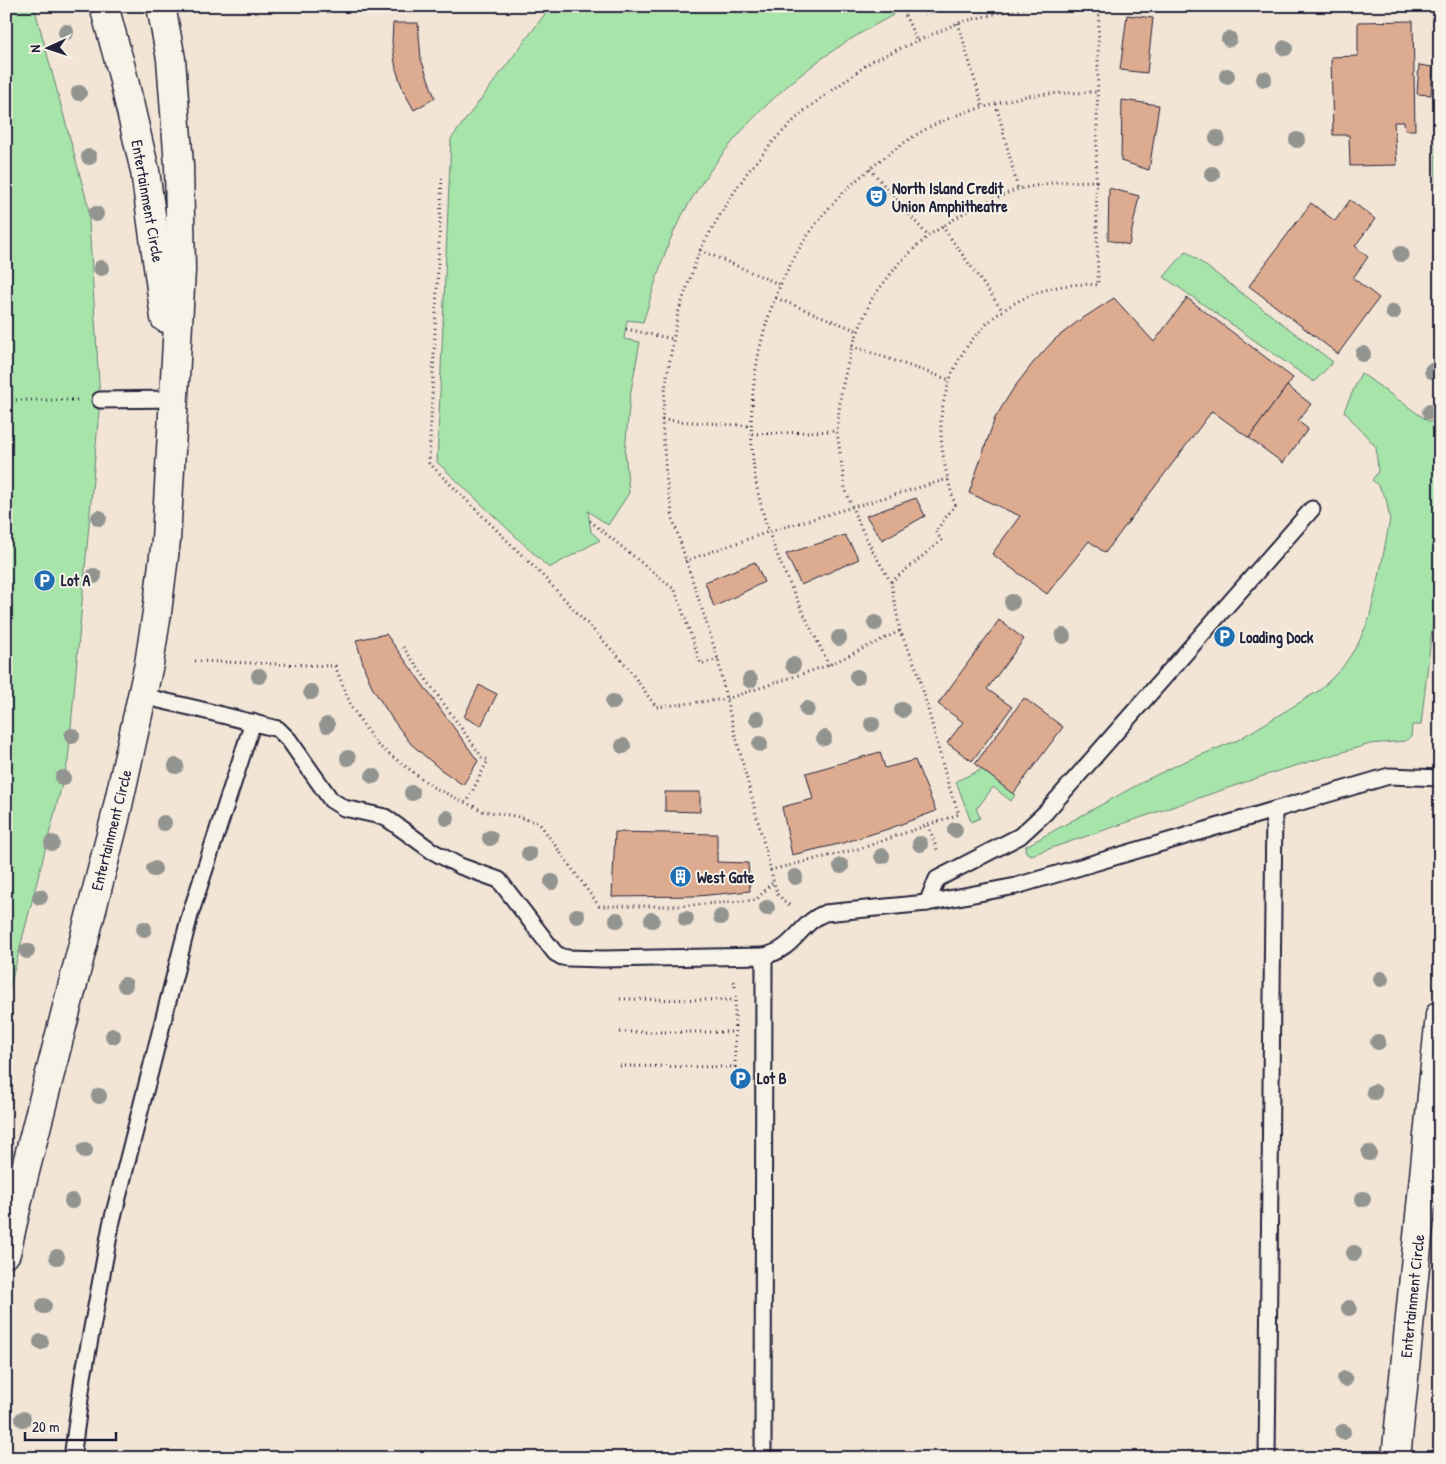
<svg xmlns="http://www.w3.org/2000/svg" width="1446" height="1464" viewBox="0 0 1446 1464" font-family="'Patrick Hand',sans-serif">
  <rect width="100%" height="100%" fill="#f2e5d6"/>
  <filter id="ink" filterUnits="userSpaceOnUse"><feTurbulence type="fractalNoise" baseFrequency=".02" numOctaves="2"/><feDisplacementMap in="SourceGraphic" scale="10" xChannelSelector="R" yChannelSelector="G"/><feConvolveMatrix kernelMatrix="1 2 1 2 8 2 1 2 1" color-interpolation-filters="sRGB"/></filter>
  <g filter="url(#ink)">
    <g fill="#a7e4aa" stroke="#648372">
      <polygon points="6,6 34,6 88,205 100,400 68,761 6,1002"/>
      <path d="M551,6h338l4,9c-20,11 -40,22 -59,35 -66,45 -123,107 -159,179 -14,30 -22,63 -32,93l-16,-2 -3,19 16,3 -10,54 -5,55 4,42 -21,32 -20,-14 3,21 9,8 -51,28 -112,-106 14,-323z"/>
      <polygon points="1435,122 1440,122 1440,205 1436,198"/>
      <polygon points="1186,251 1333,362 1314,382 1164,277"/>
      <polygon points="1361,373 1428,421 1440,424 1440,543 1438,543 1438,547 1440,547 1440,558 1421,725 1412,725 1411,737 1405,741 1370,744 1278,771 1031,855 1027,853 1025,850 1026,846 1150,778 1181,763 1238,740 1320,690 1342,668 1358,644 1369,619 1379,577 1390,519 1386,498 1377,484 1372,480 1378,472 1376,447 1344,411"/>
      <polygon points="983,769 1015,795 1011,801 993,787 979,806 976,808 980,818 971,822 956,781"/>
    </g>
    <g fill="#ddab90" stroke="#22223b">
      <polygon points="1127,15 1153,18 1147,73 1120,70"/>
      <polygon points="1413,21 1415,130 1405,130 1404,122 1394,122 1397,165 1350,166 1349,135 1333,135 1331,57 1358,56 1358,22"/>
      <polygon points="393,23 418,23 421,59 435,98 414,110 403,90 396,69 392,43"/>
      <polygon points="1419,65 1433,67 1431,95 1417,94"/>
      <polygon points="1122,100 1159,105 1149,170 1121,161"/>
      <polygon points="1109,188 1139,196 1129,245 1108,240"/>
      <polygon points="1350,200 1375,219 1355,246 1368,257 1353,278 1379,298 1338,354 1249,286 1311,203 1335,221"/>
      <polygon points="1114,298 1154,342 1187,298 1293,378 1249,438 1212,411 1105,553 1089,541 1047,594 992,554 1020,516 969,493 995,418 1013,389 1033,363 1054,340 1077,322"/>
      <polygon points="1287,386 1311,404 1298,421 1308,429 1283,463 1249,438"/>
      <polygon points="916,498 925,516 882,540 866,516"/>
      <polygon points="845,535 859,559 801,585 786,554"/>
      <polygon points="755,562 764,582 714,607 705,582"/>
      <polygon points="999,620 1024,639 987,689 1012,707 972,761 947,743 963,722 938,704"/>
      <polygon points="386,634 478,761 463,785 440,769 411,744 393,720 373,689 365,670 356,640"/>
      <polygon points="479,685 497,694 481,726 464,717"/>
      <polygon points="1024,698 1063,727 1013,794 975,764"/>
      <polygon points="880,752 885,768 915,760 936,811 888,829 843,843 792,855 782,807 813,799 806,773"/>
      <polygon points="665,792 700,792 700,812 665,811"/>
      <polygon points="615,832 717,834 717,862 748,863 750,891 698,896 612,897"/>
    </g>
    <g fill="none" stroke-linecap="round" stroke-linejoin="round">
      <defs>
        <g id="service">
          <polyline points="100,400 174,399"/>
          <polyline points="142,696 198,709 278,729 289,740 331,800 344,808 385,817 432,851 460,866 499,880 555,953 562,957 568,958 603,959 764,956 763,1458"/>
          <polyline points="927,903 937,879 1020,836 1045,813 1312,509"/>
          <path d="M764,956c32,-7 35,-33 61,-43l102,-10 89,-17 373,-110 51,2"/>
          <polyline points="72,1458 83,1377 111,1225 190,915 253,722"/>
          <polyline points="1267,1458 1274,810"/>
        </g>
        <g id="minor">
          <polyline points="104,6 121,68 145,171 165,318"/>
          <polyline points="6,1253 20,1191 115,819 149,664 157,612 166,540 181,270 179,165 171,59 161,6"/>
          <polyline points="1396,1458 1440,1015"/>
        </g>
      </defs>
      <use href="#service" stroke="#22223b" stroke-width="19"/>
      <use href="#minor" stroke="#22223b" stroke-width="31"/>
      <g stroke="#22223b" stroke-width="3" stroke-dasharray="1 4" stroke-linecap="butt">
        <polyline points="901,6 917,41"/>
        <polyline points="1099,7 1207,9 1207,6"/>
        <polyline points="924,14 944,6"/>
        <polyline points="958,23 983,108"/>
        <polyline points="996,104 1018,189"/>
        <polyline points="870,169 928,236"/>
        <polyline points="442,178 429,463 542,575 626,665 656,707 726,699 829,665 900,631"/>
        <polyline points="942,226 1002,310"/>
        <polyline points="700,250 781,285"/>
        <polyline points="776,298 858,331"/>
        <polyline points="626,329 673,339"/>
        <polyline points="852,346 950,380"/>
        <polyline points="6,400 79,400"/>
        <polyline points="662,420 751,426"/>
        <polyline points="752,434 837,431"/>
        <polyline points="590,521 675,590 701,664 718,659"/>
        <polyline points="685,561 768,532 948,479"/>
        <path d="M891,582l51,-42 -7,-8 20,-27c-8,-27 -15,-55 -14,-83 0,-11 3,-23 6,-33 18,-65 83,-111 151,-104l-2,-104"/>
        <polyline points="403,647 482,757 488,760 467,802"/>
        <polyline points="195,661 335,666 352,708 376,744 433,787 483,811 515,816 539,823 599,906 678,906 756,900 773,882"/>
        <path d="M829,665c-32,-66 -69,-131 -76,-205 -9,-92 19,-193 84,-261 14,-15 29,-27 45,-40 21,-16 43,-32 68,-41 13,-6 28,-9 42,-13 11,-3 23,-7 35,-9 23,-3 47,-3 71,-4"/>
        <polyline points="928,825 938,852"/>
        <polyline points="770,870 862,848 959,814 948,784 918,672 900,631 891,582 872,550 855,515 845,488 837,431 841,392 852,346 871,300 899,263 928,236 973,207 1018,189 1057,182 1096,181 1099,6"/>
        <polyline points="789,905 777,894 726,699 718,659 674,523 666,477 662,420 666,382 678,313 700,250 725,206 747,173 777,137 804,111 872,61 958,23 1009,10 1043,6"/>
        <polyline points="620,999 735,1000"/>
        <polyline points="620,1032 735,1032"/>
        <polyline points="620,1066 735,1067 735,983 732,979"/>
        <polyline points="29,1458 29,1453 49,1454"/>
      </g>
      <use href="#service" stroke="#f7f3e8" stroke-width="15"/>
      <use href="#minor" stroke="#f7f3e8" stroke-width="28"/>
    </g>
    <g fill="#929490">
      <circle cx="66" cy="32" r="8"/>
      <circle cx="1229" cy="39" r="8"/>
      <circle cx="1285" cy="48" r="8"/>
      <circle cx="1227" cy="76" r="8"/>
      <circle cx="1264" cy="79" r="8"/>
      <circle cx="79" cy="93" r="8"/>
      <circle cx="1217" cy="138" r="8"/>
      <circle cx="1297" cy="140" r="8"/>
      <circle cx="89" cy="157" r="8"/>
      <circle cx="1212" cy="174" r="8"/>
      <circle cx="96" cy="214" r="8"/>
      <circle cx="1401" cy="254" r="8"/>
      <circle cx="101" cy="268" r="8"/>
      <circle cx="1393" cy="312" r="8"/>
      <circle cx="1363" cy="354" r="8"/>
      <circle cx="1432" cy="371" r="8"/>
      <circle cx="1430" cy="412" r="8"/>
      <circle cx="99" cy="518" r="8"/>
      <circle cx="94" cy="576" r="8"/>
      <circle cx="1012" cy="602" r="8"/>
      <circle cx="875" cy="623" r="8"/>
      <circle cx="1063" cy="636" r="8"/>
      <circle cx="839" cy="638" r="8"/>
      <circle cx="793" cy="665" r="8"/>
      <circle cx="259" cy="676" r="8"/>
      <circle cx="857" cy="677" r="8"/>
      <circle cx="750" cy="680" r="8"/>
      <circle cx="311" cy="692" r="8"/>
      <circle cx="613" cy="702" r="8"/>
      <circle cx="807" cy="709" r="8"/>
      <circle cx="902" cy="710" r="8"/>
      <circle cx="757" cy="719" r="8"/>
      <circle cx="872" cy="724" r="8"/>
      <circle cx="327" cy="725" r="8"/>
      <circle cx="72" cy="736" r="8"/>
      <circle cx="824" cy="738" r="8"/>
      <circle cx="760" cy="744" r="8"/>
      <circle cx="623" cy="746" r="8"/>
      <circle cx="348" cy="758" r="8"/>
      <circle cx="176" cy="766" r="8"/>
      <circle cx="373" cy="776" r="8"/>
      <circle cx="63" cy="778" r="8"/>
      <circle cx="412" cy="793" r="8"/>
      <circle cx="447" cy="818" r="8"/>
      <circle cx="164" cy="823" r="8"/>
      <circle cx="955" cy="830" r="8"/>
      <circle cx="490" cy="838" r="8"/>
      <circle cx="52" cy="843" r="8"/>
      <circle cx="920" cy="844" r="8"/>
      <circle cx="529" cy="854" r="8"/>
      <circle cx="882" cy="856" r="8"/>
      <circle cx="841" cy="866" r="8"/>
      <circle cx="154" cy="869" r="8"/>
      <circle cx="795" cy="877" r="8"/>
      <circle cx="552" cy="882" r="8"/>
      <circle cx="40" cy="897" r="8"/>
      <circle cx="767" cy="908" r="8"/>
      <circle cx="577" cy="916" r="8"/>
      <circle cx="721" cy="917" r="8"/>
      <circle cx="686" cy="919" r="8"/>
      <circle cx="617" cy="920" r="8"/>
      <circle cx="652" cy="920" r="8"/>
      <circle cx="144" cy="929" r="8"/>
      <circle cx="27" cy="951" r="8"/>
      <circle cx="1381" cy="979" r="8"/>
      <circle cx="125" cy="985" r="8"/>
      <circle cx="113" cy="1036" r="8"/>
      <circle cx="1378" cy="1042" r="8"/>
      <circle cx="1374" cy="1092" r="8"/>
      <circle cx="99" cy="1096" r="8"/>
      <circle cx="85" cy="1150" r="8"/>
      <circle cx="1369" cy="1153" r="8"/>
      <circle cx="1363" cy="1199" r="8"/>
      <circle cx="72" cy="1201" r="8"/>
      <circle cx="1354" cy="1253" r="8"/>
      <circle cx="57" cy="1257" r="8"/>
      <circle cx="44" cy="1306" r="8"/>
      <circle cx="1349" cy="1308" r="8"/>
      <circle cx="41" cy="1342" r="8"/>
      <circle cx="1345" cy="1379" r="8"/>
      <circle cx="23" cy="1419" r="8"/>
      <circle cx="1343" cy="1432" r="8"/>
    </g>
  </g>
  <defs>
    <symbol id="theatre-disc" viewBox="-11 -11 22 22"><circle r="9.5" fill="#1f6fb2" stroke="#f7f3e8"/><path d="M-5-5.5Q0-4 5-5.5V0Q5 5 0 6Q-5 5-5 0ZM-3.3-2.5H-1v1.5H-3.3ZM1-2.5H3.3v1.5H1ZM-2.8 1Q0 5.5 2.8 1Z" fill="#fff"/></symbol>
    <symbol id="parking-disc" viewBox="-11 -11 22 22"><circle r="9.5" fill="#1f6fb2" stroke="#f7f3e8"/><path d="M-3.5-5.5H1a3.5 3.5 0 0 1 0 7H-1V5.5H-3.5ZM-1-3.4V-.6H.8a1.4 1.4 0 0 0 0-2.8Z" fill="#fff"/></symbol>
    <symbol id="building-disc" viewBox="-11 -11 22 22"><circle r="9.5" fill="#1f6fb2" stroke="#f7f3e8"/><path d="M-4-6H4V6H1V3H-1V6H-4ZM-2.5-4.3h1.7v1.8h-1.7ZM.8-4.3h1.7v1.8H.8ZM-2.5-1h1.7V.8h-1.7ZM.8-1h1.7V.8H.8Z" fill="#fff"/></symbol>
  </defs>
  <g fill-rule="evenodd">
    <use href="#theatre-disc" x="864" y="184" width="25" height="25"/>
    <use href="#parking-disc" x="32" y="568" width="25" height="25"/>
    <use href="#parking-disc" x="1212" y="624" width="25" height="25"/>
    <use href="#building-disc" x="668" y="864" width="25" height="25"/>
    <use href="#parking-disc" x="728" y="1066" width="25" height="25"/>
  </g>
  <g text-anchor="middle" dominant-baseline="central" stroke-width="4" stroke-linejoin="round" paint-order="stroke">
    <g font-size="16" font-weight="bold" fill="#22223b" stroke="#f7f3e8" text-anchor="start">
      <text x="892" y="188">North Island Credit<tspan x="892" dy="18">Union Amphitheatre</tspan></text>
      <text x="61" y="580">Lot A</text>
      <text x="1240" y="637">Loading Dock</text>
      <text x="697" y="877">West Gate</text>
      <text x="757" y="1078">Lot B</text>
    </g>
    <g font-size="16" fill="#22223b" stroke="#f7f3e8">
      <text transform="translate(148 201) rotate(80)">Entertainment Circle</text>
      <text transform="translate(111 830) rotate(-76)">Entertainment Circle</text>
      <text transform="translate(1412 1296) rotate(-84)">Entertainment Circle</text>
    </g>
  </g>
  <rect width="1446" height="1464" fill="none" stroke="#f7f3e8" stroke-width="25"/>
  <rect x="12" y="12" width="1421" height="1439" fill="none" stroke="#22223b" stroke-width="2" filter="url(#ink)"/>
  <g transform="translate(48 48) rotate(267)" stroke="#f7f3e8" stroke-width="4" paint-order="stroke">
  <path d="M0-4L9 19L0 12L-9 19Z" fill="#22223b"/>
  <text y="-8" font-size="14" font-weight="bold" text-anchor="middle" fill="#22223b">N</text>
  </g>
  <path d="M25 1432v8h91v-8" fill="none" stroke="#22223b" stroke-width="2.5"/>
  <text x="32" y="1432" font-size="15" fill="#22223b" stroke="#f7f3e8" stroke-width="4" paint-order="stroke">20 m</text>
</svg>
